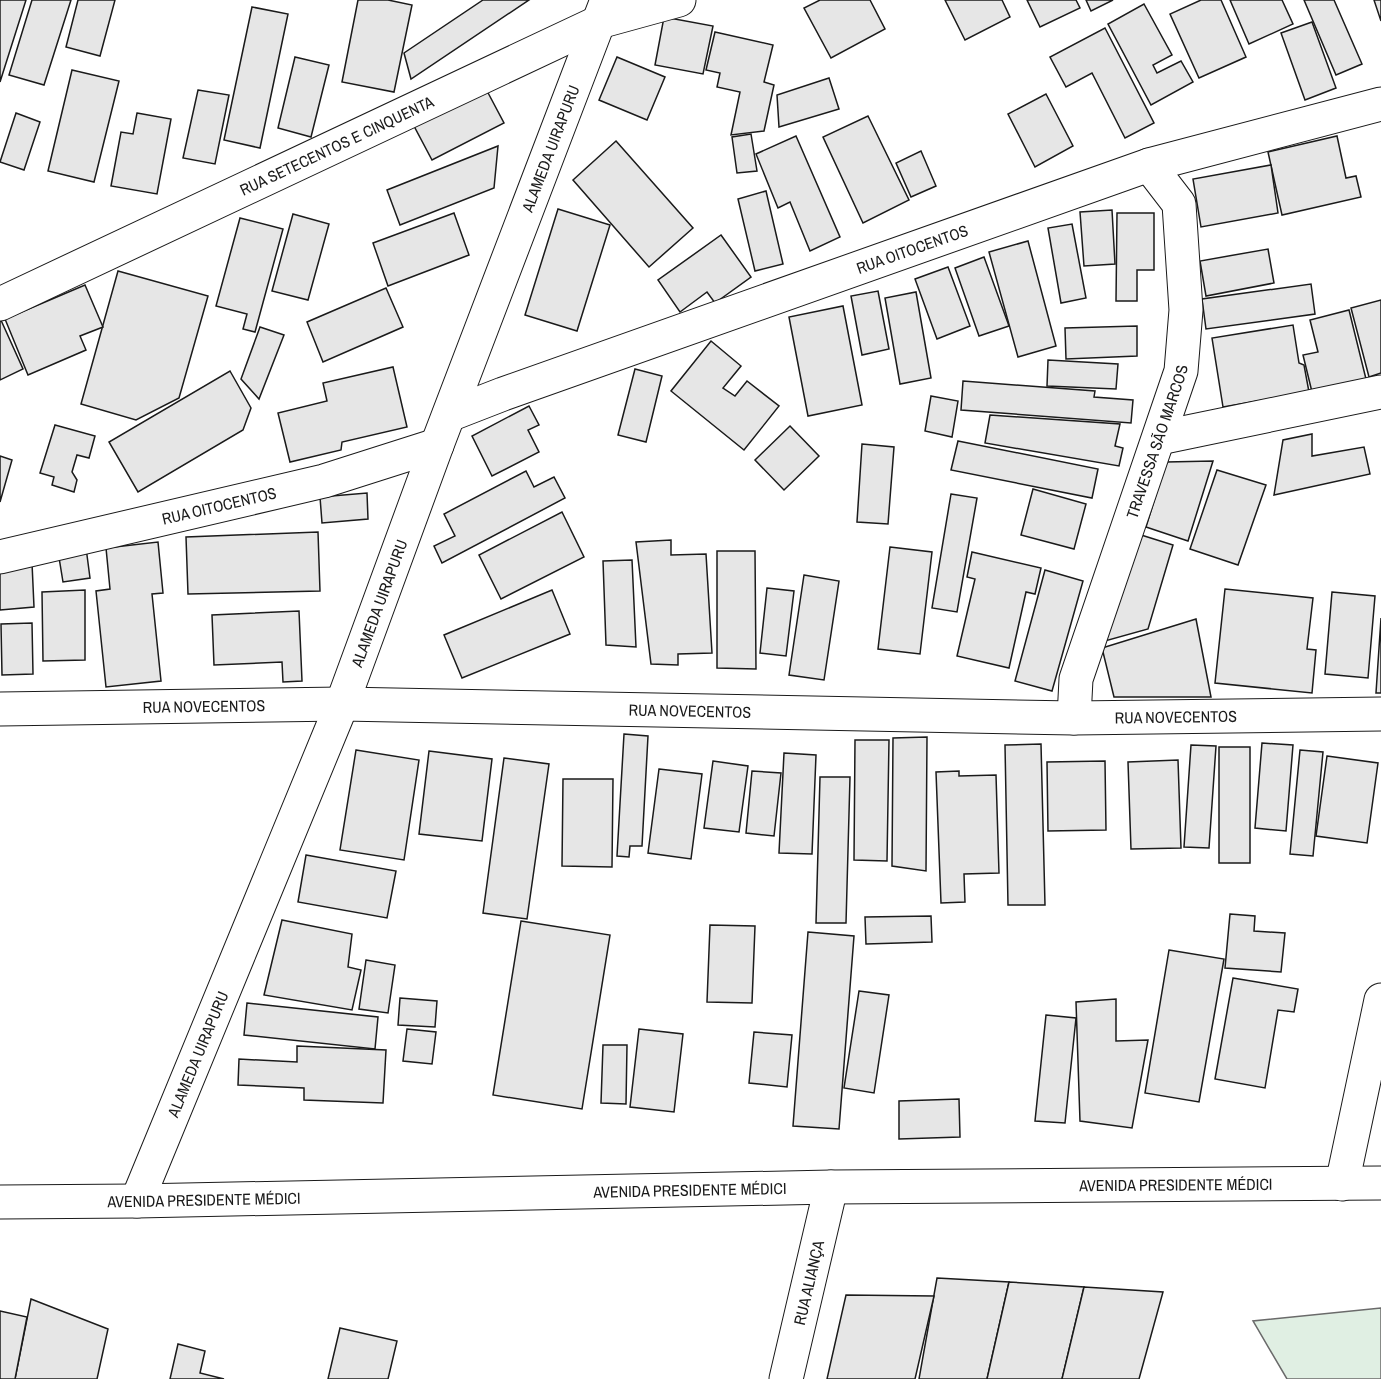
<svg xmlns="http://www.w3.org/2000/svg" width="1381" height="1379" viewBox="0 0 1381 1379" font-family="'Archivo Narrow',sans-serif">
  <rect width="100%" height="100%" fill="#fff"/>
  <polygon fill="#e0efe3" stroke="#6a6a6a" stroke-width="1.5" points="1381,1308 1381,1379 1287,1379 1253,1321"/>
  <g fill="#e6e6e6" stroke="#1a1a1a" stroke-width="1.5">
    <polygon points="0,0 26,0 0,82"/>
    <polygon points="32,0 71,0 44,85 9,75"/>
    <polygon points="78,0 115,0 100,56 66,47"/>
    <polygon points="358,0 388,0 412,5 394,92 342,82"/>
    <polygon points="483,0 529,0 411,79 404,53"/>
    <polygon points="820,0 870,0 885,29 831,58 804,8"/>
    <polygon points="945,0 1002,0 1010,17 965,40"/>
    <polygon points="1027,0 1076,0 1080,8 1040,27"/>
    <polygon points="1086,0 1113,0 1091,11"/>
    <polygon points="1201,0 1221,0 1246,57 1199,78 1170,14"/>
    <polygon points="1230,0 1282,0 1293,24 1249,44"/>
    <polygon points="1304,0 1334,0 1362,64 1336,75"/>
    <polygon points="1374,0 1381,0 1381,21"/>
    <polygon points="1144,4 1172,55 1153,65 1157,73 1181,61 1193,82 1151,105 1108,24"/>
    <polygon points="252,7 288,14 260,148 224,140"/>
    <polygon points="664,17 713,26 703,74 655,65"/>
    <polygon points="1312,22 1336,88 1305,100 1281,33"/>
    <polygon points="1105,28 1154,123 1125,138 1092,73 1066,87 1050,57"/>
    <polygon points="715,32 773,45 764,82 774,85 764,131 731,135 740,92 717,87 720,73 706,70"/>
    <polygon points="295,57 329,65 311,137 278,128"/>
    <polygon points="617,57 665,77 647,120 599,100"/>
    <polygon points="72,70 119,81 94,182 48,171"/>
    <polygon points="829,78 839,109 779,127 777,95"/>
    <polygon points="486,89 504,123 432,160 414,126"/>
    <polygon points="198,90 229,95 215,164 183,158"/>
    <polygon points="1046,94 1073,146 1035,167 1008,114"/>
    <polygon points="16,113 40,122 24,170 0,162"/>
    <polygon points="137,113 171,119 157,194 111,186 121,132 133,134"/>
    <polygon points="868,116 909,200 863,223 823,137"/>
    <polygon points="751,134 757,171 737,173 732,137"/>
    <polygon points="796,136 840,237 810,251 790,202 778,208 756,154"/>
    <polygon points="1337,136 1346,178 1356,176 1361,197 1282,215 1268,152"/>
    <polygon points="616,141 693,228 649,267 573,180"/>
    <polygon points="498,146 494,188 400,225 387,190"/>
    <polygon points="921,151 936,186 911,197 896,163"/>
    <polygon points="1271,165 1278,213 1201,227 1193,179"/>
    <polygon points="766,191 783,264 755,271 738,199"/>
    <polygon points="558,209 610,225 577,331 525,315"/>
    <polygon points="1112,210 1115,264 1084,266 1080,212"/>
    <polygon points="454,213 469,255 388,286 373,243"/>
    <polygon points="1117,213 1154,213 1154,270 1137,270 1137,301 1116,301"/>
    <polygon points="293,214 329,224 308,300 272,291"/>
    <polygon points="240,218 283,229 255,332 243,329 247,314 216,306"/>
    <polygon points="1072,224 1086,298 1061,303 1048,228"/>
    <polygon points="721,235 751,277 715,303 707,292 680,312 658,280"/>
    <polygon points="1028,241 1056,346 1018,357 989,252"/>
    <polygon points="1268,249 1274,283 1206,296 1200,261"/>
    <polygon points="984,257 1009,326 979,336 955,268"/>
    <polygon points="948,267 970,326 937,339 915,279"/>
    <polygon points="118,271 208,296 179,398 136,420 81,404"/>
    <polygon points="1311,284 1315,314 1206,329 1202,299"/>
    <polygon points="85,285 103,327 80,336 86,350 28,375 5,319"/>
    <polygon points="386,288 403,327 323,362 307,322"/>
    <polygon points="878,291 889,349 862,355 851,296"/>
    <polygon points="916,292 931,378 900,384 885,298"/>
    <polygon points="1381,300 1381,373 1369,377 1351,308"/>
    <polygon points="843,306 862,405 808,416 789,317"/>
    <polygon points="1349,310 1366,379 1312,392 1303,355 1318,352 1310,320"/>
    <polygon points="0,318 23,369 0,380"/>
    <polygon points="1293,325 1299,363 1304,365 1309,392 1223,407 1212,338"/>
    <polygon points="1137,326 1137,356 1066,359 1065,328"/>
    <polygon points="260,327 284,335 259,399 241,379"/>
    <polygon points="711,341 741,366 723,388 735,396 747,381 779,406 744,450 671,391"/>
    <polygon points="1048,360 1118,364 1116,389 1047,386"/>
    <polygon points="393,367 407,427 342,442 341,450 290,462 278,413 327,401 323,383"/>
    <polygon points="635,369 662,376 646,442 618,435"/>
    <polygon points="230,371 251,408 243,430 138,492 109,442"/>
    <polygon points="963,381 1095,391 1094,397 1133,400 1131,423 961,410"/>
    <polygon points="931,396 958,401 952,437 925,431"/>
    <polygon points="529,406 539,425 528,430 539,452 492,476 472,436"/>
    <polygon points="990,415 1120,424 1115,446 1123,448 1119,466 985,443"/>
    <polygon points="55,425 95,436 89,458 77,455 72,472 77,480 74,492 52,485 54,477 40,473"/>
    <polygon points="790,426 819,456 784,490 755,460"/>
    <polygon points="1312,434 1312,456 1364,447 1370,474 1274,495 1283,440"/>
    <polygon points="958,441 1098,469 1092,498 951,470"/>
    <polygon points="862,444 894,447 888,524 857,522"/>
    <polygon points="0,456 12,460 0,502"/>
    <polygon points="1213,461 1188,541 1146,527 1166,462"/>
    <polygon points="1217,470 1266,485 1238,565 1190,549"/>
    <polygon points="526,471 534,487 554,477 565,498 442,563 434,546 455,536 444,514"/>
    <polygon points="1033,489 1086,504 1074,549 1021,535"/>
    <polygon points="367,493 368,519 322,523 320,497"/>
    <polygon points="951,494 977,498 957,612 932,608"/>
    <polygon points="562,512 584,557 501,599 479,555"/>
    <polygon points="318,532 320,591 188,594 186,537"/>
    <polygon points="1138,534 1173,545 1148,629 1105,641"/>
    <polygon points="85,540 90,578 63,582 57,545"/>
    <polygon points="671,540 671,555 706,554 712,653 678,654 678,665 651,664 636,542"/>
    <polygon points="158,542 163,593 152,594 161,681 106,687 96,591 110,589 106,548"/>
    <polygon points="890,547 932,552 920,654 878,649"/>
    <polygon points="717,551 755,551 756,669 717,668"/>
    <polygon points="972,552 1041,568 1035,594 1026,592 1009,668 957,656 975,579 967,577"/>
    <polygon points="632,560 636,647 606,645 603,561"/>
    <polygon points="32,563 34,607 0,610 0,565"/>
    <polygon points="1045,570 1083,581 1052,691 1015,681"/>
    <polygon points="804,575 839,581 824,680 789,675"/>
    <polygon points="767,588 794,591 786,656 760,653"/>
    <polygon points="1225,589 1313,598 1307,649 1316,650 1312,693 1215,683"/>
    <polygon points="85,590 85,660 43,661 42,592"/>
    <polygon points="552,590 570,634 462,678 444,635"/>
    <polygon points="1332,592 1375,596 1368,678 1325,674"/>
    <polygon points="299,611 302,681 283,682 282,662 214,665 212,615"/>
    <polygon points="1381,618 1381,693 1376,693"/>
    <polygon points="1196,619 1211,697 1114,697 1102,648"/>
    <polygon points="32,623 33,674 2,675 1,624"/>
    <polygon points="624,734 648,736 642,846 630,846 629,857 617,856"/>
    <polygon points="927,737 926,871 892,866 893,738"/>
    <polygon points="855,740 889,740 887,861 854,860"/>
    <polygon points="1262,743 1293,745 1286,831 1255,828"/>
    <polygon points="1041,744 1045,905 1008,905 1005,745"/>
    <polygon points="1191,745 1216,746 1209,848 1184,847"/>
    <rect x="1219" y="747" width="31" height="116"/>
    <polygon points="356,750 419,760 404,860 340,850"/>
    <polygon points="1300,750 1323,752 1313,856 1290,854"/>
    <polygon points="429,751 492,759 482,841 419,834"/>
    <polygon points="784,753 816,755 812,854 779,853"/>
    <polygon points="1327,756 1378,763 1367,843 1316,836"/>
    <polygon points="504,758 549,764 527,919 483,913"/>
    <polygon points="1178,760 1181,848 1131,849 1128,762"/>
    <polygon points="713,761 748,766 739,832 704,828"/>
    <polygon points="1105,761 1106,830 1048,831 1047,762"/>
    <polygon points="659,769 702,774 691,859 648,853"/>
    <polygon points="752,771 781,773 774,836 746,833"/>
    <polygon points="959,771 959,776 996,775 999,873 964,874 965,902 941,903 936,772"/>
    <polygon points="820,777 850,777 846,923 816,923"/>
    <polygon points="563,779 613,779 612,867 562,866"/>
    <polygon points="306,855 396,871 387,918 298,902"/>
    <polygon points="1230,914 1255,916 1254,931 1285,933 1281,972 1225,968"/>
    <polygon points="931,916 932,942 866,944 865,917"/>
    <polygon points="282,920 352,934 348,967 361,970 352,1010 264,995"/>
    <polygon points="521,921 610,935 582,1109 493,1095"/>
    <polygon points="710,925 755,926 752,1003 707,1002"/>
    <polygon points="808,932 854,936 839,1129 793,1126"/>
    <polygon points="1169,950 1224,959 1199,1102 1145,1093"/>
    <polygon points="366,960 395,965 388,1013 359,1009"/>
    <polygon points="1233,978 1298,989 1294,1012 1278,1010 1265,1088 1215,1079"/>
    <polygon points="859,991 889,995 874,1093 844,1088"/>
    <polygon points="400,998 437,1001 435,1027 398,1025"/>
    <polygon points="1116,999 1116,1041 1148,1040 1132,1128 1080,1121 1076,1002"/>
    <polygon points="247,1003 378,1017 375,1049 244,1035"/>
    <polygon points="1046,1015 1076,1018 1065,1123 1035,1121"/>
    <polygon points="407,1029 436,1032 432,1064 403,1061"/>
    <polygon points="639,1029 683,1034 674,1112 630,1107"/>
    <polygon points="754,1032 792,1035 787,1087 749,1083"/>
    <polygon points="603,1045 627,1045 626,1104 601,1103"/>
    <polygon points="297,1046 386,1050 383,1103 304,1100 304,1088 238,1085 239,1059 297,1062"/>
    <polygon points="959,1099 960,1137 899,1139 899,1101"/>
    <polygon points="937,1278 1009,1282 987,1379 919,1379"/>
    <polygon points="1009,1282 1084,1287 1062,1379 987,1379"/>
    <polygon points="1084,1287 1163,1292 1139,1379 1062,1379"/>
    <polygon points="846,1295 934,1296 915,1379 827,1379"/>
    <polygon points="31,1299 108,1329 97,1379 15,1379"/>
    <polygon points="0,1311 27,1317 15,1379 0,1379"/>
    <polygon points="340,1328 397,1341 388,1379 328,1379"/>
    <polygon points="178,1344 205,1351 200,1373 224,1379 170,1379"/>
  </g>
  <g fill="none" stroke-linecap="round" stroke-linejoin="round">
    <defs>
      <g id="minor">
        <path id="s1" d="M0,304l599,-282 80,-22"/>
        <path id="s2" d="M449,415l54,-21 646,-229 232,-61"/>
        <polyline points="1159,438 1381,392"/>
        <path id="s3" d="M0,557l324,-76 113,-36"/>
        <path id="s4" d="M0,709l342,-5 732,14 307,-4"/>
        <path id="s5" d="M1074,718l2,-39 105,-308 5,-61 -7,-106 -30,-39"/>
        <polyline points="1342,1184 1381,1000"/>
        <path id="s6" d="M137,1201l205,-497 95,-259 170,-445"/>
        <path id="s7" d="M786,1379l45,-192"/>
      </g>
      <g id="primary">
        <path id="s8" d="M0,1202l137,-1 694,-14 550,-4"/>
      </g>
    </defs>
    <use href="#minor" stroke="#1a1a1a" stroke-width="35"/>
    <use href="#primary" stroke="#1a1a1a" stroke-width="35"/>
    <use href="#minor" stroke="#fff" stroke-width="33"/>
    <use href="#primary" stroke="#fff" stroke-width="33"/>
  </g>
  <g text-anchor="middle" dominant-baseline="central" stroke-width="4.5" stroke-linejoin="round" paint-order="stroke">
    <g font-size="16" fill="#1a1a1a" stroke="#fff">
      <text stroke="none"><textPath href="#s1" startOffset="372">RUA SETECENTOS E CINQUENTA</textPath></text>
      <text stroke="none"><textPath href="#s6" startOffset="1131">ALAMEDA UIRAPURU</textPath></text>
      <text stroke="none"><textPath href="#s2" startOffset="492">RUA OITOCENTOS</textPath></text>
      <text stroke="none"><textPath href="#s5" startOffset="290">TRAVESSA SÃO MARCOS</textPath></text>
      <text stroke="none"><textPath href="#s3" startOffset="225">RUA OITOCENTOS</textPath></text>
      <text stroke="none"><textPath href="#s6" startOffset="645">ALAMEDA UIRAPURU</textPath></text>
      <text stroke="none"><textPath href="#s4" startOffset="204">RUA NOVECENTOS</textPath></text>
      <text stroke="none"><textPath href="#s4" startOffset="690">RUA NOVECENTOS</textPath></text>
      <text stroke="none"><textPath href="#s4" startOffset="1176">RUA NOVECENTOS</textPath></text>
      <text stroke="none"><textPath href="#s6" startOffset="159">ALAMEDA UIRAPURU</textPath></text>
      <text stroke="none"><textPath href="#s8" startOffset="1176">AVENIDA PRESIDENTE MÉDICI</textPath></text>
      <text stroke="none"><textPath href="#s8" startOffset="690">AVENIDA PRESIDENTE MÉDICI</textPath></text>
      <text stroke="none"><textPath href="#s8" startOffset="204">AVENIDA PRESIDENTE MÉDICI</textPath></text>
      <text stroke="none"><textPath href="#s7" startOffset="99">RUA ALIANÇA</textPath></text>
    </g>
  </g>
</svg>
